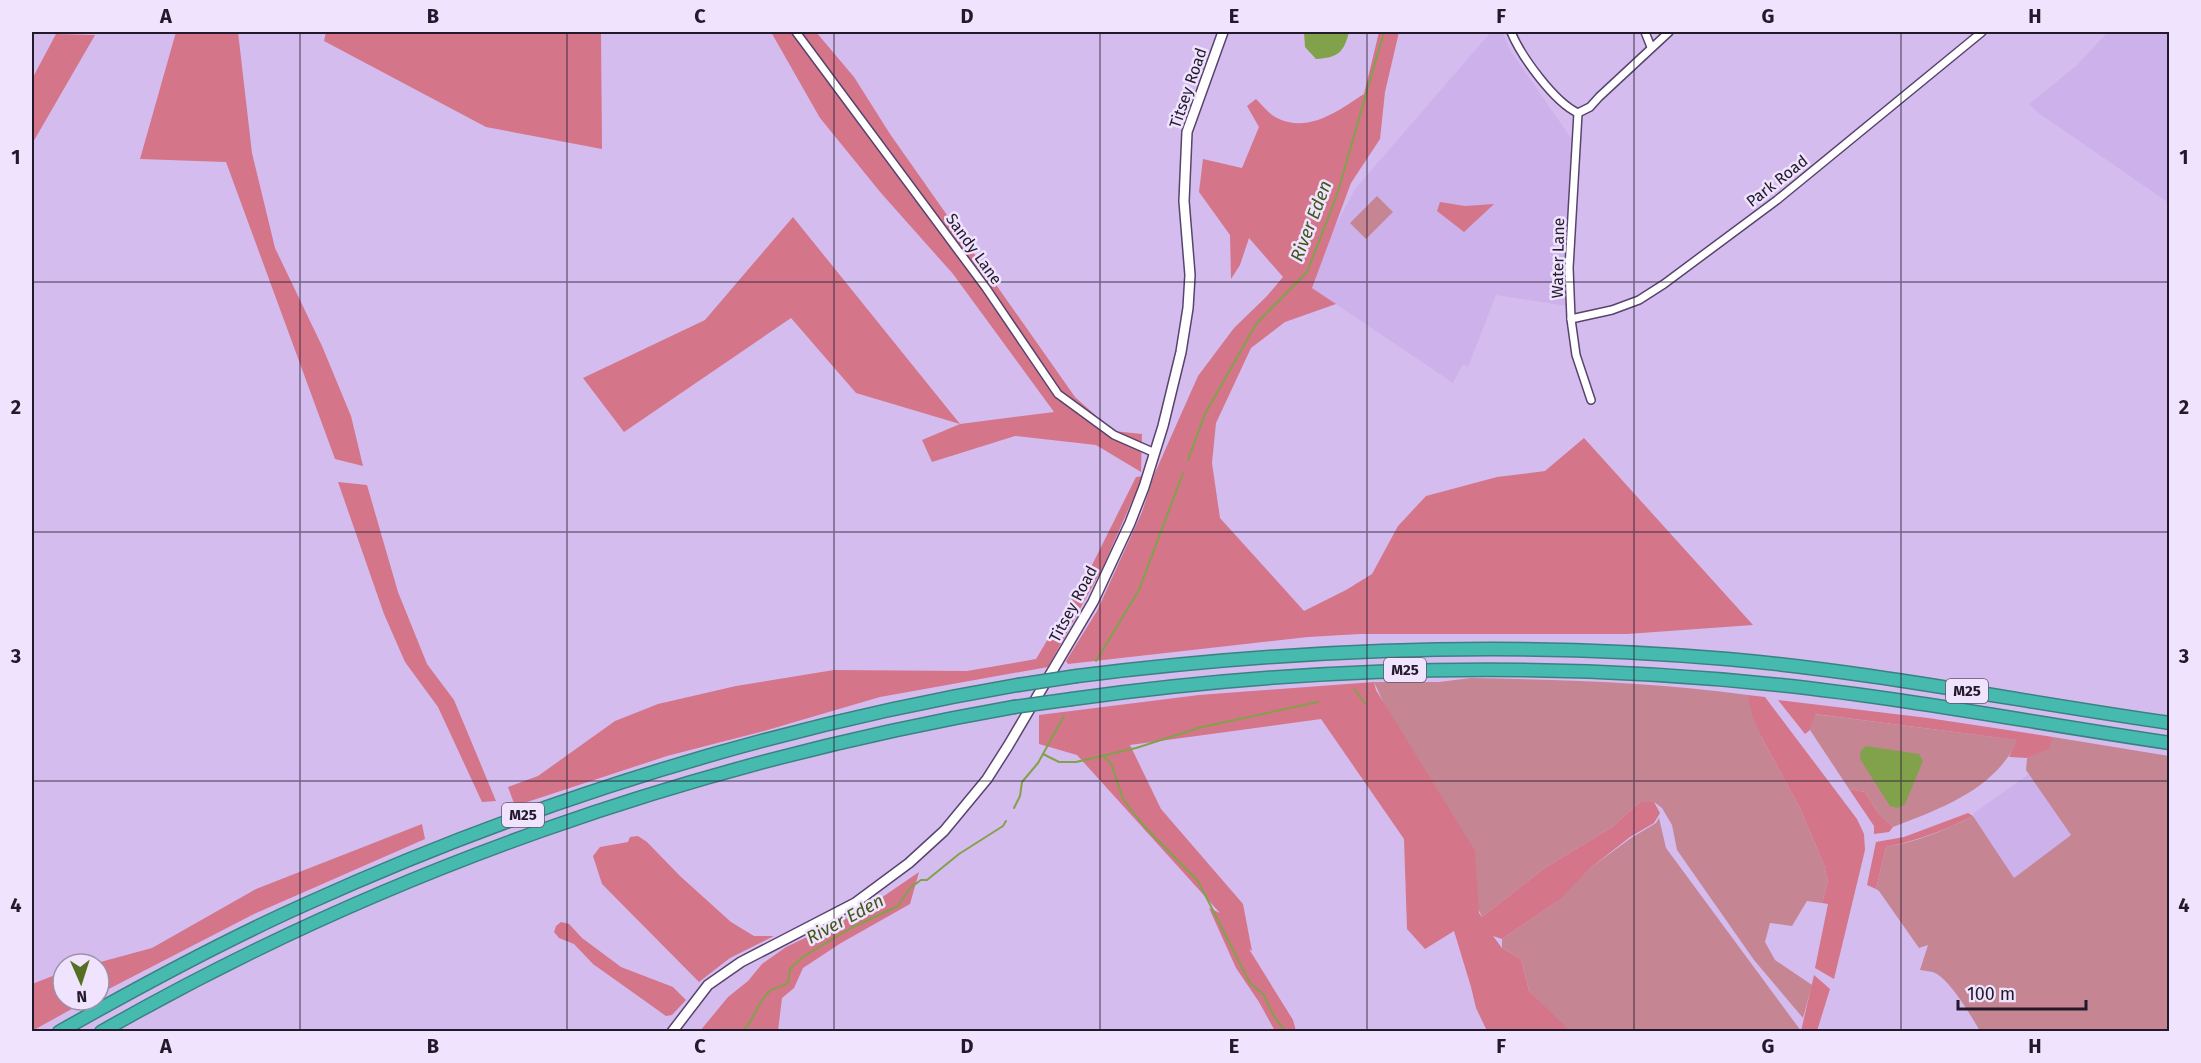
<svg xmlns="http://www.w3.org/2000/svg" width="2201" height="1063" viewBox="0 0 2201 1063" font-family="'Fira Sans',sans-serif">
  <rect width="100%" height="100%" fill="#d5bcef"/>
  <g fill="#cdb1ea">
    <polygon points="1491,32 1503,32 1510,50 1571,138 1567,306 1496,295 1468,367 1463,364 1453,383 1312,288 1332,232 1355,189"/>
    <polygon points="2108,32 2169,32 2169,203 2037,112 2029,104 2076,66"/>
    <polygon points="2029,774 2071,835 2014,879 1973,816 1974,813"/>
  </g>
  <g fill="#c68592">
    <polygon points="1377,196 1393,212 1366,239 1350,223"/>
    <path d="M1471,678c92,2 185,4 277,17l14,43 38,70 24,57 4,16 -6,22 -15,-2 -15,25 -22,-3 -5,19 10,18 37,25 -9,33 -49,-58 -77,-110 -5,-25 -10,-17 -8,-6h-14l-28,25 -69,42 -61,48 -108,-235h65z"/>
    <path d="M1814,714l204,26c-24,50 -76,68 -125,87l-15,-14 -13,-21 -16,-3 -39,-59z"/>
    <path d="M2053,737l116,19v275h-189c-9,-15 -29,-50 -45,-58 -4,-2 -11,-2 -15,-3l8,-25 -9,3 -40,-57 -3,-2 10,-42c30,-5 60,-17 87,-31l41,62 57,-43 -45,-65 1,-12 21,-9z"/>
    <polygon points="1659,818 1666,848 1801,1031 1568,1031 1529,991 1521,959 1502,948 1502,939 1555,903 1593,866 1631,838 1656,823"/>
  </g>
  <g fill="#d4758a">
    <polygon points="176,32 238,32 252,153 275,248 322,346 351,416 363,466 335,459 226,162 140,159"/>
    <polygon points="326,32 601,32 602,149 486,127 324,41"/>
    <polygon points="771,32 816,32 854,77 890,134 1075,397 1113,431 1142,434 1141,472 1096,445 1015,436 932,462 922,440 960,424 1054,412 953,274 881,193 820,118"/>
    <path d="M1379,32h20l-14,60 -5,47 -29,44 -39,105 24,16 -51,18 -34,26 -35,75 -4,40 8,55 84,93 42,-21 26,-16 26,-48 28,-30 71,-19 48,-6 39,-33 169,187 -126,9h-267l-52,3 -240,27 -2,-3 31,-50 45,-99 12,-37 44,-99 36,-48 33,-32 16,-19 -34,-39 -9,27 -9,14 -1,-44 -31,-43 4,-33 39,9 17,-41 -12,-21 9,-7c6,6 14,16 21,19 32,16 62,-8 87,-24z"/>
    <polygon points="56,34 95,35 32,144 32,79"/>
    <polygon points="1440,202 1465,206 1494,204 1464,232 1437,211"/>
    <polygon points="793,217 960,424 856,393 791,318 624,432 583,378 705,320"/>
    <polygon points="1143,476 1103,567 1048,667 880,697 764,731 667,756 515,806 508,787 538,776 615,721 658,704 736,686 834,670 967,671 1036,659 1091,567 1136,477"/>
    <polygon points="338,482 367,485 398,592 427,664 454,700 496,801 482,802 438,707 405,662 384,614"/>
    <polygon points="1374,682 1376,690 1475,851 1479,913 1482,917 1543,869 1612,827 1640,802 1654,802 1660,813 1654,823 1630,837 1593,866 1558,901 1502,939 1493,936 1502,948 1521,959 1529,991 1570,1031 1487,1031 1476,1008 1471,987 1454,931 1425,949 1407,929 1404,839 1321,719 1130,745 1161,809 1243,904 1252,951 1249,949 1293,1020 1296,1031 1275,1031 1259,1002 1236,968 1209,908 1220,913 1077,755 1039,744 1039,715 1199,695"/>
    <polygon points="1748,695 1765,697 1857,819 1864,834 1865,850 1834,979 1815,968 1828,904 1822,903 1828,881 1824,865 1800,808 1762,738 1752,715"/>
    <polygon points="1778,700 1928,718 2053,737 2049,749 2027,758 2009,757 2017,740 1815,714 1810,730 1805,734"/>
    <polygon points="1849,789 1865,792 1878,813 1893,827 1889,832 1874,834 1874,826"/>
    <path d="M1968,813l5,3c-27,14 -57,25 -87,31l-10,42 -9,-4 9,-43 28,-5z"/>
    <polygon points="422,824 425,839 254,914 99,994 99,964 93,964 152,948 256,889"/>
    <polygon points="638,836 647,842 680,876 731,922 754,936 774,936 730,958 699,982 602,884 593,856 600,847 628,842 630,837"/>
    <polygon points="919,872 910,904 841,943 803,968 794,988 782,998 778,1031 700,1031 728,997 748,981 762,964 786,947 862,911"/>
    <polygon points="561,922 569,924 582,938 621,967 673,987 686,1000 672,1015 666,1016 593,964 574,944 559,938 554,932 556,926"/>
    <polygon points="63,972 63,1000 88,1000 32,1031 32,984"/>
    <polygon points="1814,975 1830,989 1817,1031 1801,1031"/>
  </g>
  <g fill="#81a24b">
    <path d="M1304,32h45c-5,20 -11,26 -33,27l-11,-12z"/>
    <polygon points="1866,746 1919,754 1923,761 1905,804 1898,808 1890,806 1860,759 1861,750"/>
  </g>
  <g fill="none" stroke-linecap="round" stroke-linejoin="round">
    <g stroke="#81a24b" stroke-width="2">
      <polyline points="1188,460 1205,414 1256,324 1307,272 1337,195 1384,32"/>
      <polyline points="1096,661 1139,590 1183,473"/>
      <polyline points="1354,689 1365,703"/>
      <polyline points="1043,754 1059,762 1076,762 1136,748 1202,727 1318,702"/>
      <polyline points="1103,756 1111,763 1123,799 1144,826 1198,881 1250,983 1264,995 1273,1015 1286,1032"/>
      <polyline points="1014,808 1020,796 1022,782 1038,763 1064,716"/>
      <path d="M742,1032c13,-11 14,-30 28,-41 5,-4 12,-4 18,-8l2,-14 14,-13 49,-29 45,-21 12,-18 11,-8h6l32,-26 44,-28 3,-5"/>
    </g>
    <defs>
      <g id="minor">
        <polyline points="796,32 986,288 1058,394 1114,435 1155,453"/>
        <path d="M1511,32c10,24 43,70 67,81l12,-6 9,-10 70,-65"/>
        <polyline points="1645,32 1651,47"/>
        <polyline points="1578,113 1569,268 1571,319 1576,355 1591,400"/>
        <polyline points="1571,319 1612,310 1639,300 1664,284 1777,200 1982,32"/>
      </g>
      <polyline id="secondary" points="672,1032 708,985 741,962 855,903 909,863 944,831 987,779 1008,746 1093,602 1130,523 1144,487 1163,426 1181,352 1188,308 1190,275 1184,201 1187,132 1223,32"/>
      <g id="motorway">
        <path d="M1077,676c215,-27 433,-36 650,-17 149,13 295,43 443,64"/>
        <path d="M1072,699c236,-33 470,-39 708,-14 131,14 260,39 390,58"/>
        <path d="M59,1032c81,-46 162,-90 247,-128 227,-103 467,-177 712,-219"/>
        <path d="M101,1032c283,-162 593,-269 913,-325"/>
      </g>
    </defs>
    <use href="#minor" stroke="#58436e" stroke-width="10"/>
    <use href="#secondary" stroke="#58436e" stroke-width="12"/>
    <use href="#motorway" stroke="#3a8281" stroke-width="15"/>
    <use href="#minor" stroke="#fff" stroke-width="7"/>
    <use href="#secondary" stroke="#fff" stroke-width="9"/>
    <use href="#motorway" stroke="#47baaf" stroke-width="12"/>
    <defs>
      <g id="motorway-bridge">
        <polyline points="1018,685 1077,676"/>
        <polyline points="1014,707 1072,699"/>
      </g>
    </defs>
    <use href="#motorway-bridge" stroke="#3a8281" stroke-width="15" stroke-linecap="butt"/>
    <use href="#motorway-bridge" stroke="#47baaf" stroke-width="12"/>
  </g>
  <path fill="none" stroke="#22192b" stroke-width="1.5" stroke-opacity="0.55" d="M300,32v1000M567,32v1000M834,32v1000M1100,32v1000M1367,32v1000M1634,32v1000M1901,32v1000M32,282h2138M32,532h2138M32,781h2138"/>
  <g text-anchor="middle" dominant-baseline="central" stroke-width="5" stroke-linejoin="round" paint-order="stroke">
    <g fill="#efe3fd" stroke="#60566a" stroke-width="1.5">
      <rect x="1384" y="658" width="42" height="24" rx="4.5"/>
      <rect x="1946" y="679" width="42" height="24" rx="4.5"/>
      <rect x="502" y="803" width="42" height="24" rx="4.5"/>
    </g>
    <g font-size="15" font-weight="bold" fill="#22192b">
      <text x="1405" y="670">M25</text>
      <text x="1967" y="691">M25</text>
      <text x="523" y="815">M25</text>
    </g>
    <g font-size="16" fill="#22192b" stroke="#efe3fd">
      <text transform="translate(1188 88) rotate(-71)">Titsey Road</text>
      <text transform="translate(1777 181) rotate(-38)">Park Road</text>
      <text transform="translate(974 249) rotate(54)">Sandy Lane</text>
      <text transform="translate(1558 258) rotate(-89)">Water Lane</text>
      <text transform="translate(1073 604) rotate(-62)">Titsey Road</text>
    </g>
    <g font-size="18" font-style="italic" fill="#43581b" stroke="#efe3fd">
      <text transform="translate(1311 221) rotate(-69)">River Eden</text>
      <text transform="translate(845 919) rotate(-28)">River Eden</text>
    </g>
  </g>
  <rect width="2201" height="1063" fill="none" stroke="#efe3fd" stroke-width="66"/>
  <g transform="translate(81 982) rotate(177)"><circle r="28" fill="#efe3fd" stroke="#9d92a9" stroke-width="1.5"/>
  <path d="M0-4.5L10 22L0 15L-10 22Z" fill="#546f22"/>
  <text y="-9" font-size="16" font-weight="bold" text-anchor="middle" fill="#22192b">N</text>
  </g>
  <path d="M1958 1000v9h128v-9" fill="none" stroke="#22192b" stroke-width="3"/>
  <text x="1967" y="1000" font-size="18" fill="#22192b" stroke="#efe3fd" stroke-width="4.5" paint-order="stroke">100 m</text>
  <rect x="33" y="33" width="2135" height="997" fill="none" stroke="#22192b" stroke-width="2"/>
  <g font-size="20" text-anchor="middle" font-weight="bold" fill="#22192b">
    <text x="166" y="23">A</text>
    <text x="433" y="23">B</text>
    <text x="700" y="23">C</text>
    <text x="967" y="23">D</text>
    <text x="1234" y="23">E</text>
    <text x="1501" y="23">F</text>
    <text x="1768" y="23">G</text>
    <text x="2035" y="23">H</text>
    <text x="16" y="164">1</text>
    <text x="2184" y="164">1</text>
    <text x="16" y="414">2</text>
    <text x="2184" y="414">2</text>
    <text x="16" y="663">3</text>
    <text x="2184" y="663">3</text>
    <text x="16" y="912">4</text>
    <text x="2184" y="912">4</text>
    <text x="166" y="1053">A</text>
    <text x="433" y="1053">B</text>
    <text x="700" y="1053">C</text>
    <text x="967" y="1053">D</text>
    <text x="1234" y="1053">E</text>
    <text x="1501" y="1053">F</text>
    <text x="1768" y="1053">G</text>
    <text x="2035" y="1053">H</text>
  </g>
</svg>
